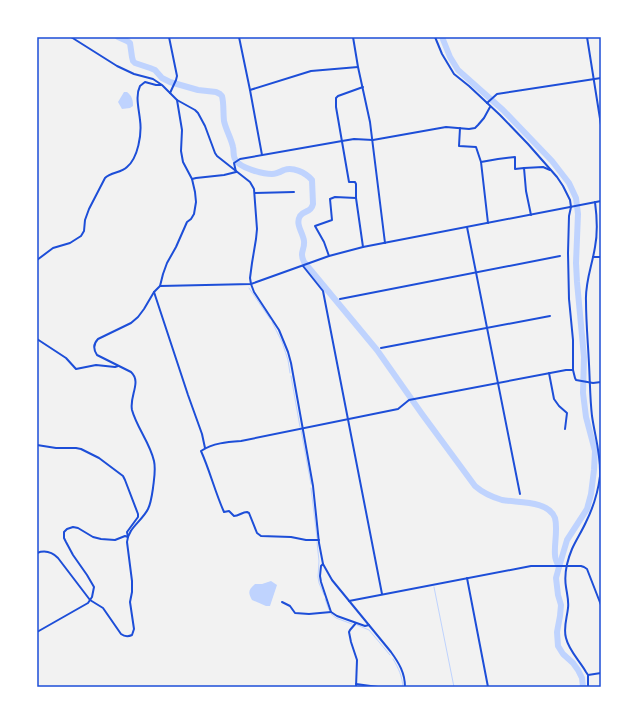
<svg xmlns="http://www.w3.org/2000/svg" width="638" height="724" viewBox="0 0 638 724" font-family="Poppins,sans-serif">
  <rect width="100%" height="100%" fill="#f2f2f2"/>
  <g fill="#bfd3fe">
    <path d="M124,92h3c5,4 6,8 6,14l-3,2 -8,1 -4,-7z"/>
    <path d="M271,581l6,4 -7,21h-4l-14,-6c-4,-7 -4,-10 3,-16h7z"/>
  </g>
  <g fill="none" stroke-linecap="round" stroke-linejoin="round">
    <g stroke="#bfd3fe" stroke-width="1">
      <polyline points="249,288 270,319"/>
      <polyline points="272,322 282,342 288,360 290,373"/>
      <polyline points="291,376 300,427"/>
      <polyline points="301,430 311,484"/>
      <polyline points="311,488 317,538"/>
      <polyline points="317,542 319,561 318,577 319,583 324,595"/>
      <polyline points="434,587 454,687"/>
      <polyline points="325,599 329,610"/>
      <polyline points="331,614 336,618 352,624"/>
      <polyline points="357,625 369,630 390,655"/>
      <path d="M393,659c6,10 9,17 10,28"/>
    </g>
    <g stroke="#bfd3fe" stroke-width="6">
      <path d="M118,37l9,4 3,2 2,14 1,4 2,2 15,5 5,2 7,8 8,4 28,8 18,2 4,2 2,2c2,8 1,16 2,25 2,9 7,17 9,26 1,4 0,9 2,12 4,9 28,15 37,15 4,0 8,-2 12,-4 9,-3 21,2 28,10l1,24c-2,9 -9,6 -13,12 -5,8 3,17 4,25 1,9 -5,11 0,21l73,88 45,64 53,72c8,7 17,11 27,14 16,3 46,0 53,18 3,11 -1,26 0,37 0,4 2,8 4,12"/>
      <polyline points="442,37 450,57 458,70 503,110 552,161 569,183 576,198 578,214 576,263 577,282 584,357 583,393 586,417 595,451 594,470 591,494 587,509 567,540 559,567 556,578 558,595 561,605 560,616 557,632 558,646 563,654 573,663 578,670 582,678 583,687"/>
    </g>
    <g stroke="#1d4ed8" stroke-width="2">
      <path d="M71,37l46,29 17,8 19,5 9,6 15,15 18,10 3,3 7,13 10,27 2,3 33,26 4,7 3,40 -1,10 -4,24 -2,15 1,6 3,8 25,38 9,22 3,11 22,123 6,57 4,21 9,16 59,72c8,11 14,21 14,35"/>
      <polyline points="169,37 177,76 176,80 170,93"/>
      <polyline points="239,37 250,90 262,155"/>
      <polyline points="353,37 358,67 370,122 385,243"/>
      <polyline points="435,37 442,54 454,74 469,86 500,115 528,144 557,177 563,186 570,200 571,207 569,216 568,253 569,299 573,340 573,370"/>
      <polyline points="587,37 601,125"/>
      <polyline points="363,87 338,96 336,98 336,107 349,182 355,182 356,184 356,198 363,247"/>
      <polyline points="250,90 311,71 358,67"/>
      <polyline points="487,103 497,94 601,78"/>
      <polyline points="460,128 459,146 476,147 481,162 488,223"/>
      <polyline points="481,162 498,159 515,157 515,169 524,168 526,191 531,215"/>
      <polyline points="524,168 543,167 550,170"/>
      <polyline points="236,172 234,163 240,159 342,141 354,139 373,140 446,127 469,129 475,128 478,125 484,118 490,107"/>
      <polyline points="192,179 196,178 224,175 236,172"/>
      <polyline points="255,193 294,192"/>
      <polyline points="467,227 520,494"/>
      <polyline points="329,256 324,242 315,226 332,220 330,199 335,197 356,198"/>
      <polyline points="593,257 601,257"/>
      <path d="M37,260l16,-12 17,-5 11,-7 3,-5 1,-11 4,-11 16,-31c6,-6 16,-5 22,-11 11,-9 15,-33 13,-47 -1,-11 -5,-24 0,-34l5,-4 11,3h5"/>
      <polyline points="303,266 323,291 382,594"/>
      <polyline points="160,286 251,284 329,256 363,247 601,201"/>
      <polyline points="154,292 188,395 202,434 205,448"/>
      <polyline points="340,299 560,256"/>
      <polyline points="37,339 66,358 76,369 96,365 115,367 118,366"/>
      <polyline points="381,348 550,316"/>
      <polyline points="549,373 554,399 559,406 567,413 565,429"/>
      <polyline points="37,445 56,448 76,448 81,449 99,458 123,476 125,480 138,514 138,517 127,532 128,537 125,536 115,540 101,539 93,537 78,528 73,527 67,529 64,532 64,538 66,542 73,555 87,575 94,587 92,597 88,603 37,632"/>
      <path d="M319,540h-13l-15,-3 -30,-1 -4,-3 -8,-20 -2,-1c-5,0 -8,4 -13,4l-5,-5 -5,1c-9,-20 -14,-41 -23,-61 12,-8 26,-9 40,-10l157,-32 11,-9 157,-30h7l2,8 1,2 17,3 8,-1"/>
      <path d="M37,553c8,-3 15,-1 21,5l32,42 13,8 18,26c4,3 7,3 11,1l2,-6 -4,-27 2,-10v-11l-5,-39c1,-14 15,-21 21,-33 3,-6 4,-14 5,-21 1,-9 3,-18 1,-27 -4,-18 -17,-33 -22,-51 -3,-14 10,-28 -1,-38l-34,-17c-4,-6 -4,-11 1,-16l33,-16 7,-6 6,-8 10,-17 6,-6 3,-12 4,-11 9,-16 11,-25 4,-3 3,-5 2,-12 -1,-10 -3,-13 -9,-17 -2,-11 1,-21 -5,-30"/>
      <polyline points="323,564 321,566 320,576 321,582 331,612 337,616 365,626 369,625"/>
      <polyline points="467,578 488,687"/>
      <polyline points="349,601 531,566 581,566 584,567 587,569 601,605"/>
      <polyline points="282,602 290,606 295,613 309,614 331,612"/>
      <polyline points="356,623 350,630 349,632 351,642 357,660 356,687"/>
      <polyline points="588,675 601,673"/>
      <polyline points="356,684 378,687"/>
      <path d="M588,687v-12l-2,-3c-6,-11 -17,-21 -20,-34 -3,-10 1,-20 2,-30 1,-7 -1,-14 -2,-21 -2,-12 1,-26 6,-38 4,-9 10,-18 14,-27 7,-14 12,-30 14,-46 1,-22 -5,-39 -8,-60 -2,-17 -2,-34 -3,-52 -1,-21 -3,-42 -3,-63 -1,-19 6,-35 9,-54 3,-15 2,-30 0,-45"/>
    </g>
  </g>
  <rect width="638" height="724" fill="none" stroke="#ffffff" stroke-width="76"/>
  <rect x="38" y="38" width="562" height="648" fill="none" stroke="#1d4ed8" stroke-width="1.5"/>
</svg>
